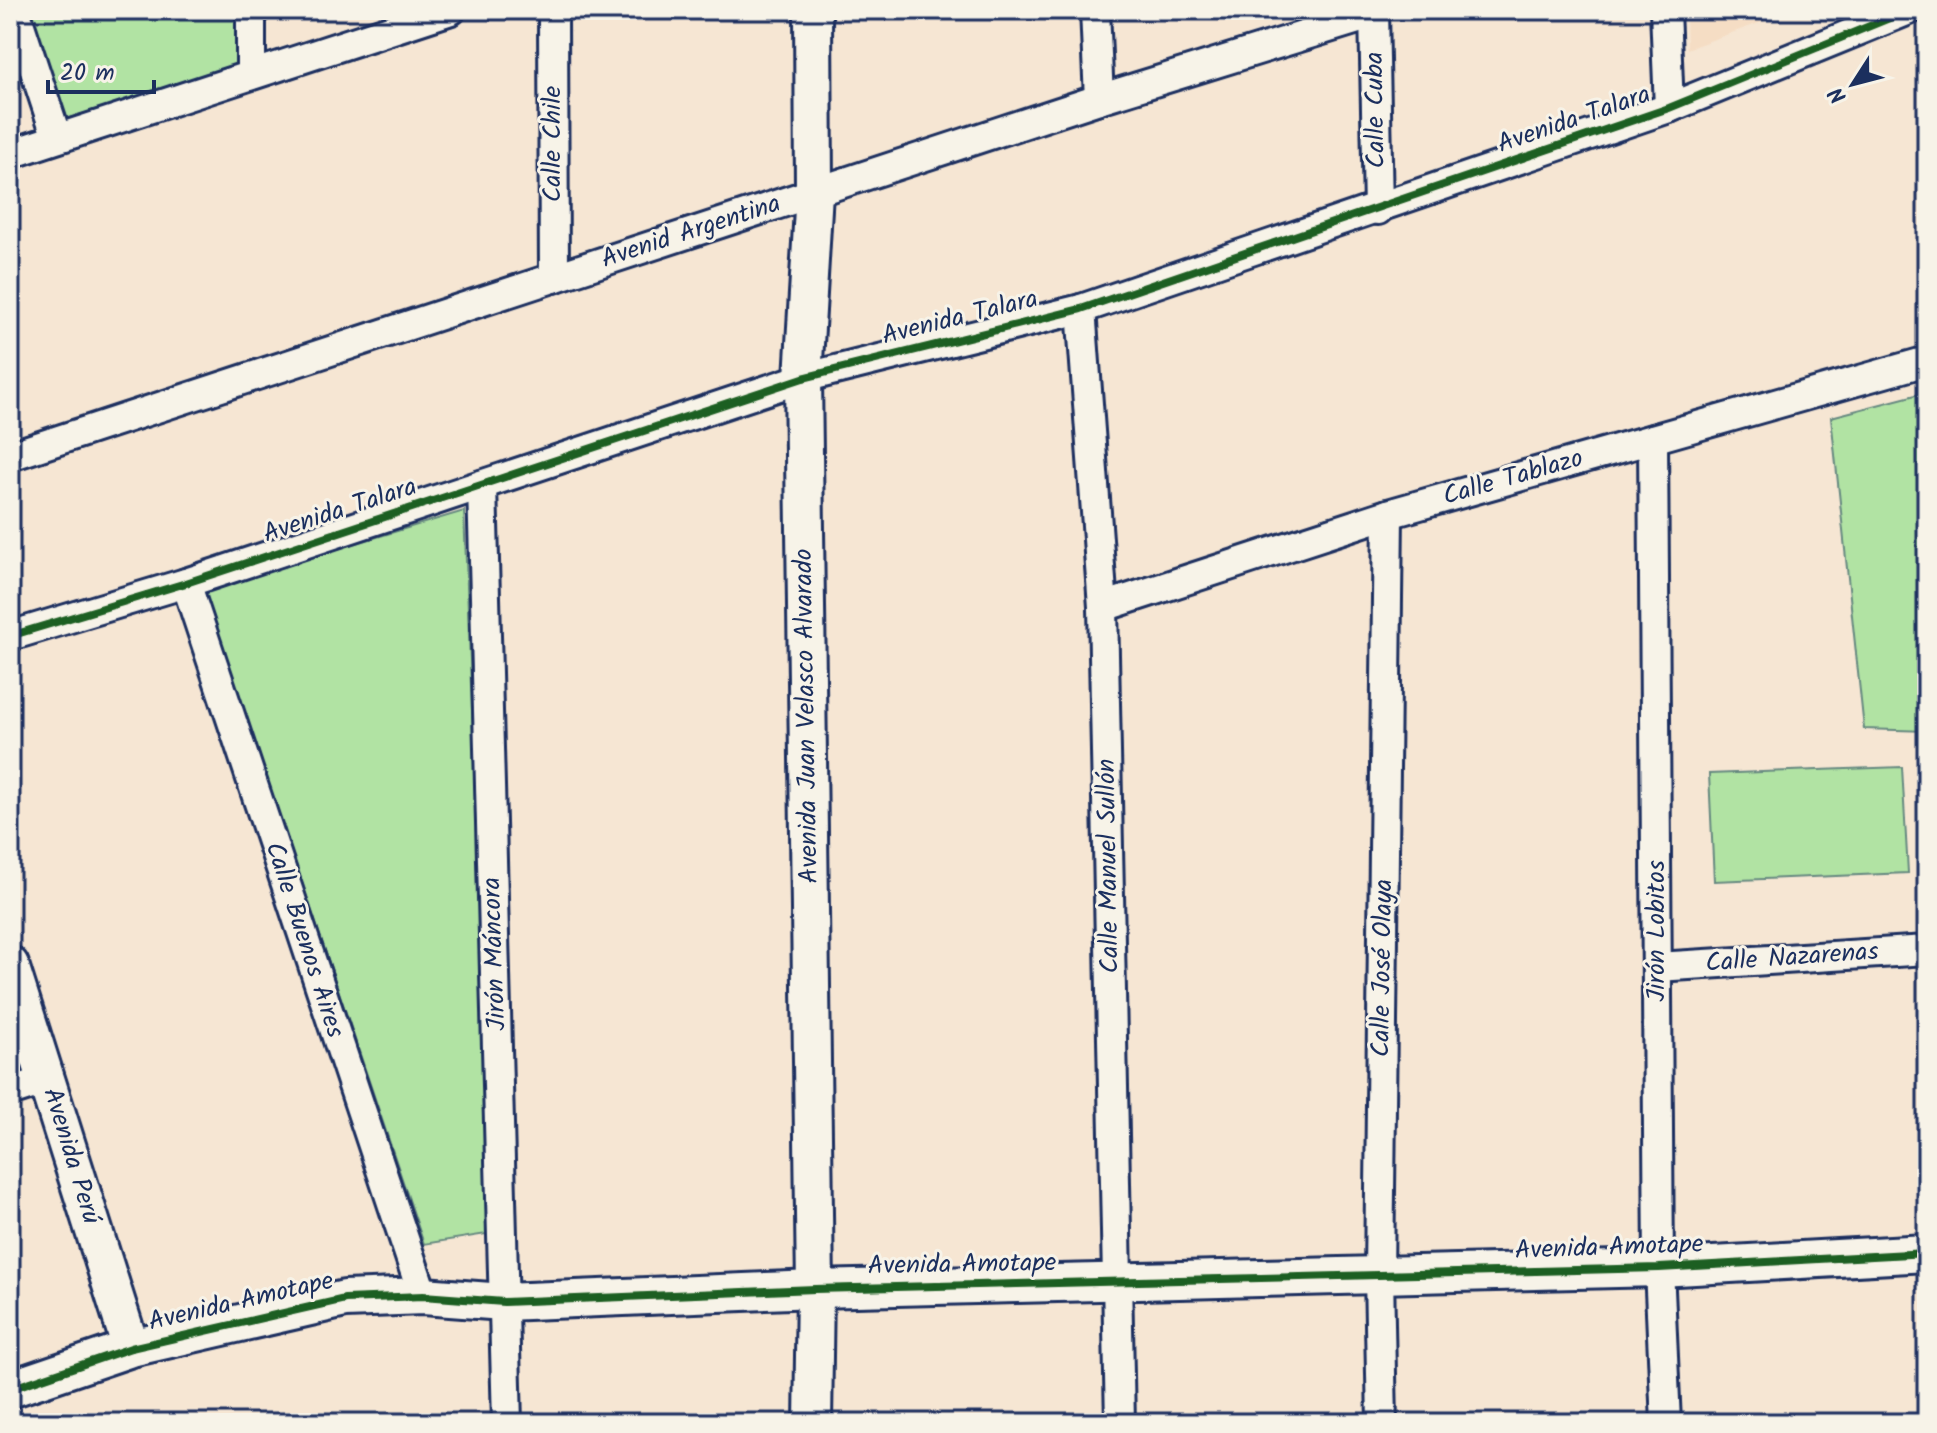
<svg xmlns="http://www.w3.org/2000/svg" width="1937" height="1433" viewBox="0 0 1937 1433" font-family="Kalam,sans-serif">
  <rect width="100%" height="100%" fill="#f6e6d3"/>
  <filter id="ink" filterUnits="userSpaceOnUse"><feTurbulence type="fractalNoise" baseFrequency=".0125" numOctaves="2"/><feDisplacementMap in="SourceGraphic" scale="16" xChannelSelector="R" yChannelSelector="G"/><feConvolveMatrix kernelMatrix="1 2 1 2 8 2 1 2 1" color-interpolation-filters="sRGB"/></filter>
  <g filter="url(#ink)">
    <polygon fill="#f5ddc4" points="1686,10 1795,10 1687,49"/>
    <g fill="#b1e3a3" stroke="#668980" stroke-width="2">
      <polygon points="25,10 237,10 242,64 60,121"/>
      <polygon points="1927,392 1927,731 1864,729 1831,417"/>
      <polygon points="464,511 493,1233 424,1244 203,589"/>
      <polygon points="1902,767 1908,873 1714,881 1709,774"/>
    </g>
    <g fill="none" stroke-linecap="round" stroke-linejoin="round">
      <defs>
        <g id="minor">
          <polyline points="15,10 57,138"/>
          <polyline points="553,10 554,278"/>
          <polyline points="1095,10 1099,99"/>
          <polyline points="1374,10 1378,210"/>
          <polyline points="1665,10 1669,108"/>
          <polyline points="251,73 251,10"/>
          <polyline points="10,154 451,10"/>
          <polyline points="1081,309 1103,607 1120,1423"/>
          <polyline points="1653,439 1659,1268 1666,1423"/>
          <polyline points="10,456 1099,99 1374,14"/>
          <polyline points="482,485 507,1423"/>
          <polyline points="186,583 423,1296"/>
          <polyline points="1103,607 1388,514 1927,361"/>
          <polyline points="10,636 186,583 803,378 1081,309 1669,108 1909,10"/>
          <polyline points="1657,967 1927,950"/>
          <polyline points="10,1092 47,1080"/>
          <polyline points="1382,1423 1379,1275 1388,514"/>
        </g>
        <g id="tertiary">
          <polyline points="813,10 814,192 803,378 815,1289 813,1423"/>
          <polyline points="10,965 131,1348"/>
          <polyline points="10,1389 131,1348 345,1299 423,1296 504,1302 815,1289 1659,1268 1927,1253"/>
        </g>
      </defs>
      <use href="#minor" stroke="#1b2f5e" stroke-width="34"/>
      <use href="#tertiary" stroke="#1b2f5e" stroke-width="42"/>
      <use href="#minor" stroke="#f7f3e8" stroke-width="28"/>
      <use href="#tertiary" stroke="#f7f3e8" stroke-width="36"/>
      <defs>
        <g id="cycleway">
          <polyline points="10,636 186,583 803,378 1081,309 1669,108 1909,10"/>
          <polyline points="10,1389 131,1348 345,1299 423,1296 504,1302 815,1289 1659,1268 1927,1253"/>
        </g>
      </defs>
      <use href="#cycleway" stroke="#f7f3e8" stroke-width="13"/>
      <use href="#cycleway" stroke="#1b5e20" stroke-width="8"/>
    </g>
  </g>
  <g text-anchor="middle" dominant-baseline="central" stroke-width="6" stroke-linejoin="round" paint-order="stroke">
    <g font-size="26" fill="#1b2f5e" stroke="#f7f3e8">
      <text transform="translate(1376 110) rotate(-91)">Calle Cuba</text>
      <text transform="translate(1574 120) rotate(-19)">Avenida Talara</text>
      <text transform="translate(553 144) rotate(-90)">Calle Chile</text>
      <text transform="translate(691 232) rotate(-18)">Avenid Argentina</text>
      <text transform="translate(960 318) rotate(-14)">Avenida Talara</text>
      <text transform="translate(1513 478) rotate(-16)">Calle Tablazo</text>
      <text transform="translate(340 511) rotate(-18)">Avenida Talara</text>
      <text transform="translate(807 716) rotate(-91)">Avenida Juan Velasco Alvarado</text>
      <text transform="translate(1109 866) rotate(-91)">Calle Manuel Sullón</text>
      <text transform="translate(1657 931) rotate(-90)">Jirón Lobitos</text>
      <text transform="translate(304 940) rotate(72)">Calle Buenos Aires</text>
      <text transform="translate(495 954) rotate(-92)">Jirón Máncora</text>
      <text transform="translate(1792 958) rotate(-4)">Calle Nazarenas</text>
      <text transform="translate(1383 968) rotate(-89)">Calle José Olaya</text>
      <text transform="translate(71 1156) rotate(73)">Avenida Perú</text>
      <text transform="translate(1609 1248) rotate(-2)">Avenida Amotape</text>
      <text transform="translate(962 1265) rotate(-1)">Avenida Amotape</text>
      <text transform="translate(241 1302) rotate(-13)">Avenida Amotape</text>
    </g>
  </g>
  <rect width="1937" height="1433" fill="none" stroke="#f7f3e8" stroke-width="40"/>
  <rect x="20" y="20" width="1897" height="1393" fill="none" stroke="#1b2f5e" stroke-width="3" filter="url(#ink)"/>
  <g transform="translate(1853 84) rotate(234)" stroke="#f7f3e8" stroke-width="6" paint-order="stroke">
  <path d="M0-6L14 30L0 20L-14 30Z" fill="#1b2f5e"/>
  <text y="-12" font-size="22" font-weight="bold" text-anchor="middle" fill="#1b2f5e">N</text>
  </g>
  <path d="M48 80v12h106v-12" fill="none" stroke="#1b2f5e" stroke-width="4"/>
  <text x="60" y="80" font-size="24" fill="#1b2f5e" stroke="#f7f3e8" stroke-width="6" paint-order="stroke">20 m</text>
</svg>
